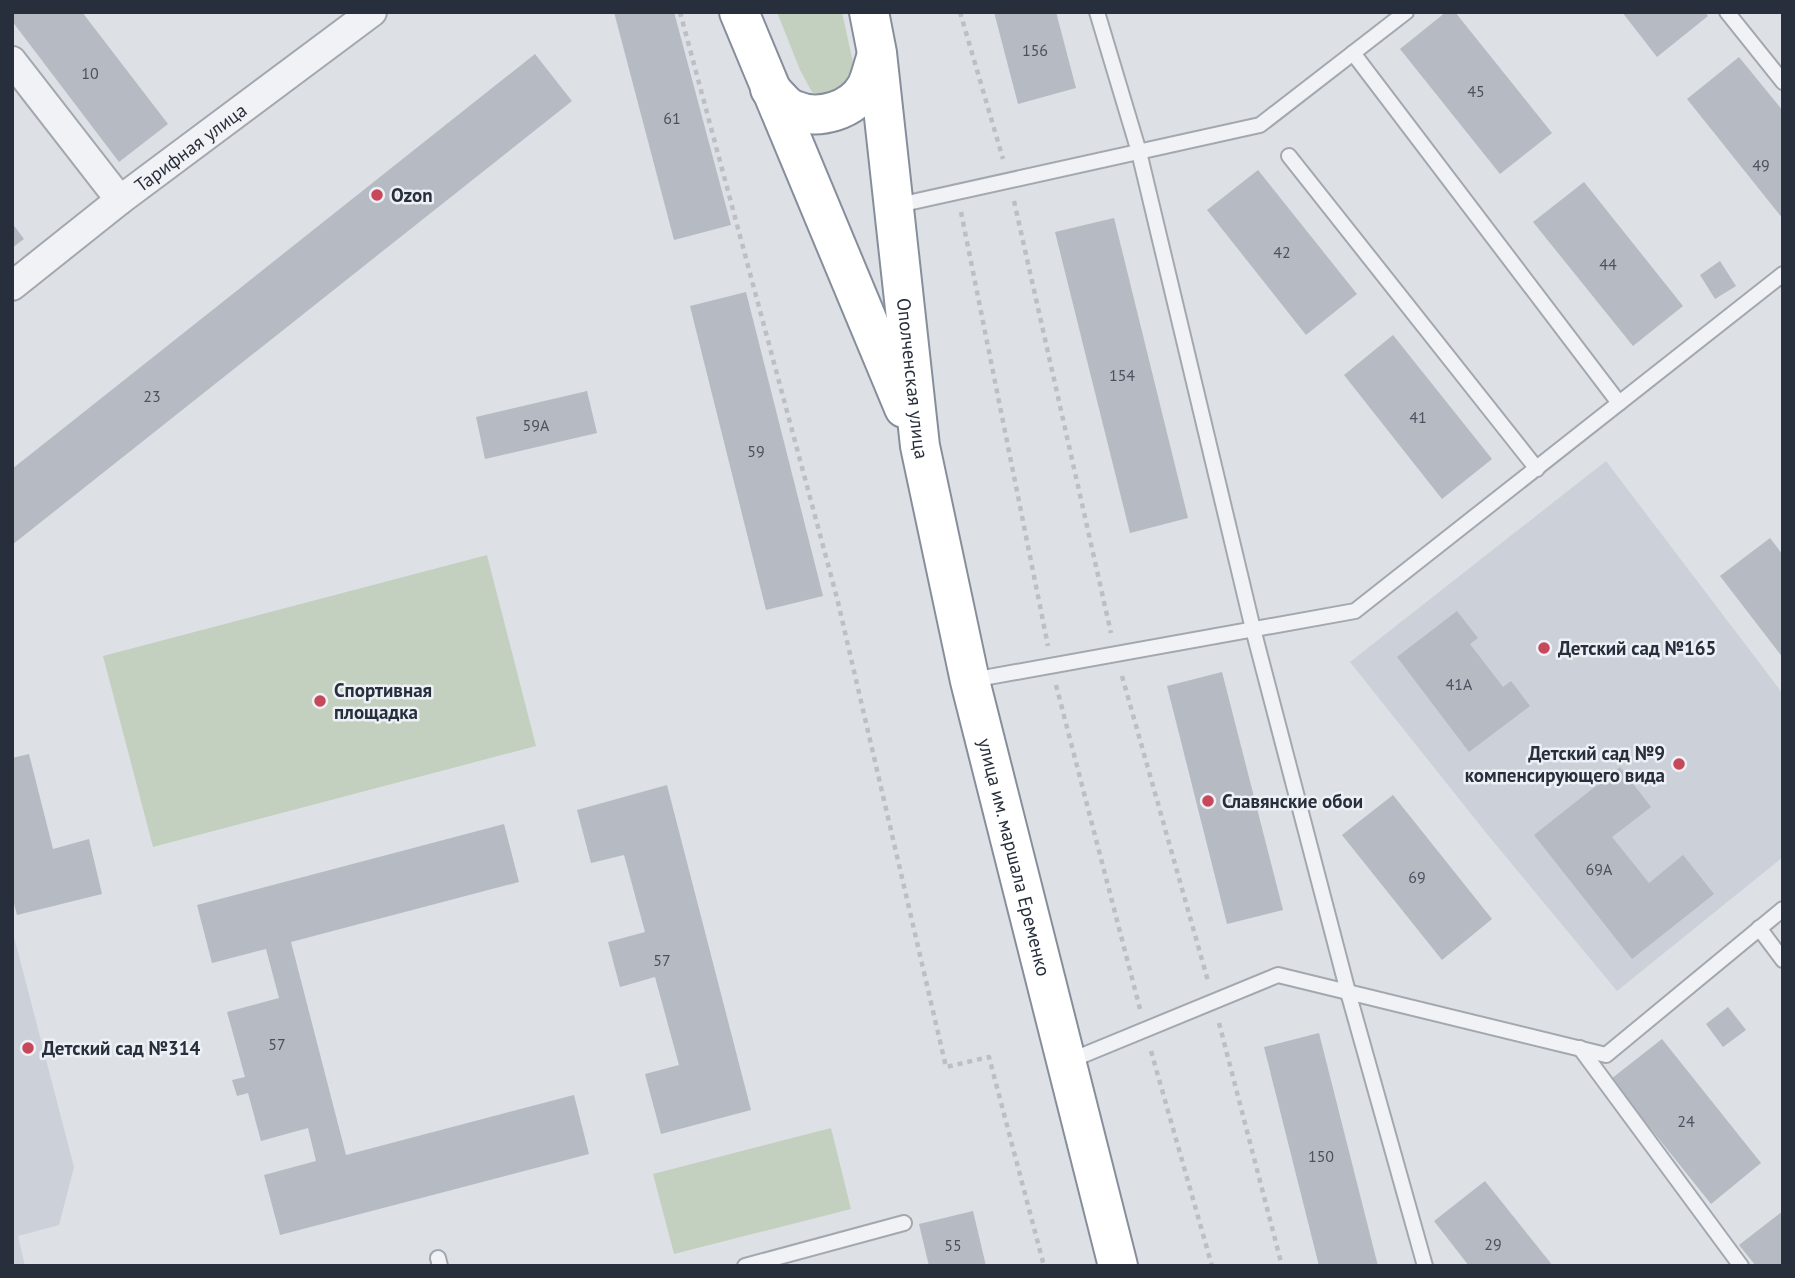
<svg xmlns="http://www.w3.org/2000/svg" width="1795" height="1278" viewBox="0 0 1795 1278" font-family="'PT Sans',sans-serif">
  <rect width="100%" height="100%" fill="#dde1e6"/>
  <g fill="#ccd0d8">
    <polygon points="1606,461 1783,694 1783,857 1617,991 1487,834 1350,662"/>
    <polygon points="12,929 74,1167 59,1225 18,1236 25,1266 12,1266"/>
  </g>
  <g fill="#c3d0bf">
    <polygon points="777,12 842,12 854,67 838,93 822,96 812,92 800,70"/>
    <polygon points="487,555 536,746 153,847 103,656"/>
    <polygon points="831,1128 851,1209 674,1254 653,1174"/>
  </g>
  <g fill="#b5bac3">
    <polygon points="12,12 82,12 168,124 119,162 12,21"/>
    <polygon points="614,12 674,12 731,225 674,240"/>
    <polygon points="994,12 1056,12 1076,88 1018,104"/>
    <polygon points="1446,12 1455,12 1552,133 1500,174 1400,49"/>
    <polygon points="1622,12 1705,12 1708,16 1657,57"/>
    <polygon points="535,54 572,101 12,545 12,469"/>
    <polygon points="1739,57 1783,111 1783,219 1687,99"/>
    <polygon points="1258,170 1357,294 1306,335 1207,210"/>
    <polygon points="1584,182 1683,306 1633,346 1533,222"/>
    <polygon points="1114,218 1188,518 1130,533 1055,232"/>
    <polygon points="12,223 24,239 12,248"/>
    <polygon points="1720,261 1736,286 1715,299 1700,275"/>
    <polygon points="746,292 823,596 766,610 690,306"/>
    <polygon points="1393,335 1492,459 1442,499 1344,375"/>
    <polygon points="587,391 597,433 485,459 476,417"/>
    <polygon points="1770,538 1783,555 1783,658 1720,576"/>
    <polygon points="1457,611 1478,638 1470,644 1503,687 1511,681 1530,706 1469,752 1397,657"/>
    <polygon points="1222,672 1283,910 1227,924 1167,686"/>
    <polygon points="29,754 53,849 89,839 102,894 17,915 12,896 12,758"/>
    <polygon points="1620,767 1651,807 1612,837 1649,883 1683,855 1714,894 1632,959 1534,835"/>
    <polygon points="667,785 751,1110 661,1134 645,1074 679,1065 655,977 620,987 608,942 645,932 624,855 591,863 577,810"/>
    <polygon points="1393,795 1492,919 1442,960 1342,835"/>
    <polygon points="504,824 519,882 291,942 346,1155 574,1095 589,1154 280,1235 264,1175 316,1161 308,1128 261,1141 248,1093 237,1096 232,1080 245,1077 227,1012 279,998 266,949 212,963 197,905"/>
    <polygon points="1728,1007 1746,1030 1723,1047 1706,1024"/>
    <polygon points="1319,1033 1378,1266 1319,1266 1264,1047"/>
    <polygon points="1662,1039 1761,1163 1711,1204 1611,1079"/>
    <polygon points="1485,1181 1553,1266 1469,1266 1434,1221"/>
    <polygon points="973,1211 986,1266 929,1266 919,1224"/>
    <polygon points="1783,1211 1783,1266 1756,1266 1739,1245"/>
  </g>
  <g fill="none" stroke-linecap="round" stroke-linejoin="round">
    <defs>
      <g id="lane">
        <polyline points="1097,12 1139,152 1253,629 1348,992 1425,1266"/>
        <polyline points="1727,12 1783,82"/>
        <polyline points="1353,53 1619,403"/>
        <polyline points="1289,156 1537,469"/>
        <polyline points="894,206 1260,125 1406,12"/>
        <polyline points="972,680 1355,611 1783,274"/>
        <polyline points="1759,928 1783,960"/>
        <polyline points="1580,1048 1741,1266"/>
        <polyline points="1069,1061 1278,975 1606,1055 1783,909"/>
        <polyline points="438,1258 440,1266"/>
        <polyline points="745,1266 904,1223"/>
      </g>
      <g id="street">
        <polyline points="12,61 120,200"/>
        <path id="s1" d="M12,286l108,-86 252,-188"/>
      </g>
      <g id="highway">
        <polyline points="739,12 904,408"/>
        <path id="s2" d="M869,12l8,41 43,393 50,235 148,585"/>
        <path d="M770,89c7,6 15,18 24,21 25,11 59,0 72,-23 5,-9 7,-22 11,-32"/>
      </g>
    </defs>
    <use href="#lane" stroke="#a3a8b0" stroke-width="18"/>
    <use href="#street" stroke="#a3a8b0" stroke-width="32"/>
    <use href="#highway" stroke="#868e9c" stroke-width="42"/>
    <g stroke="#bcbfc5" stroke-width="4.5" stroke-dasharray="5 5" stroke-linecap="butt">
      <polyline points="680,12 837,598 946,1067 989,1057 1044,1266"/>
      <polyline points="960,12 1003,159"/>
      <polyline points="1014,201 1111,633"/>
      <polyline points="961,212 1048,646"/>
      <polyline points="1122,676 1208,981"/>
      <polyline points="1056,685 1140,1009"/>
      <polyline points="1219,1023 1282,1266"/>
      <polyline points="1151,1051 1212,1266"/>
    </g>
    <use href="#lane" stroke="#f0f2f5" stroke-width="14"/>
    <use href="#street" stroke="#f0f2f5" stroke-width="28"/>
    <use href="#highway" stroke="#fff" stroke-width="38"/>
  </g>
  <g fill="#c6485a" stroke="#edf0f4" stroke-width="2.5">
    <circle cx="377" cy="195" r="7"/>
    <circle cx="1544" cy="648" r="7"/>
    <circle cx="320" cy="701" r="7"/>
    <circle cx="1679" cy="764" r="7"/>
    <circle cx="1208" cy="801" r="7"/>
    <circle cx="28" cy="1048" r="7"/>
  </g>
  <g text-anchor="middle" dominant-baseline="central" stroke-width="5" stroke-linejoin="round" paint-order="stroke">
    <g font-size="16" fill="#4b525e">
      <text x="1035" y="50">156</text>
      <text x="90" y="73">10</text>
      <text x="1476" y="91">45</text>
      <text x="672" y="118">61</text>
      <text x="1761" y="165">49</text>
      <text x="1282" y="252">42</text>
      <text x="1608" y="264">44</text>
      <text x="1122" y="375">154</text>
      <text x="152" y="396">23</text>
      <text x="1418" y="417">41</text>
      <text x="536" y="425">59А</text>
      <text x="756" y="451">59</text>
      <text x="1459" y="684">41А</text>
      <text x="1599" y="869">69А</text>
      <text x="1417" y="877">69</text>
      <text x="662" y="960">57</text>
      <text x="277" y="1044">57</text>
      <text x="1686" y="1121">24</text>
      <text x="1321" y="1156">150</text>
      <text x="1493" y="1244">29</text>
      <text x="953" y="1245">55</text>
    </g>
    <g font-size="19" fill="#282f3c" stroke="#edf0f4">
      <text stroke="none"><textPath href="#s1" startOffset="226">Тарифная улица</textPath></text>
      <text stroke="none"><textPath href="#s2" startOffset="369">Ополченская улица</textPath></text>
      <text stroke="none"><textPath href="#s2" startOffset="859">улица им. маршала Еременко</textPath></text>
    </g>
    <g font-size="19" font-weight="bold" fill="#282f3c" stroke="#edf0f4" text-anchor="start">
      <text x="391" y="195">Ozon</text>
      <text x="1558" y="648">Детский сад №165</text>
      <text x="334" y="690">Спортивная<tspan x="334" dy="22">площадка</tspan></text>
      <text x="1665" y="753" text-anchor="end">Детский сад №9<tspan x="1665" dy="22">компенсирующего вида</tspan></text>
      <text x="1222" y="801">Славянские обои</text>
      <text x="42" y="1048">Детский сад №314</text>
    </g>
  </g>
  <rect width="1795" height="1278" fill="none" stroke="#282f3c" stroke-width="28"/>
</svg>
